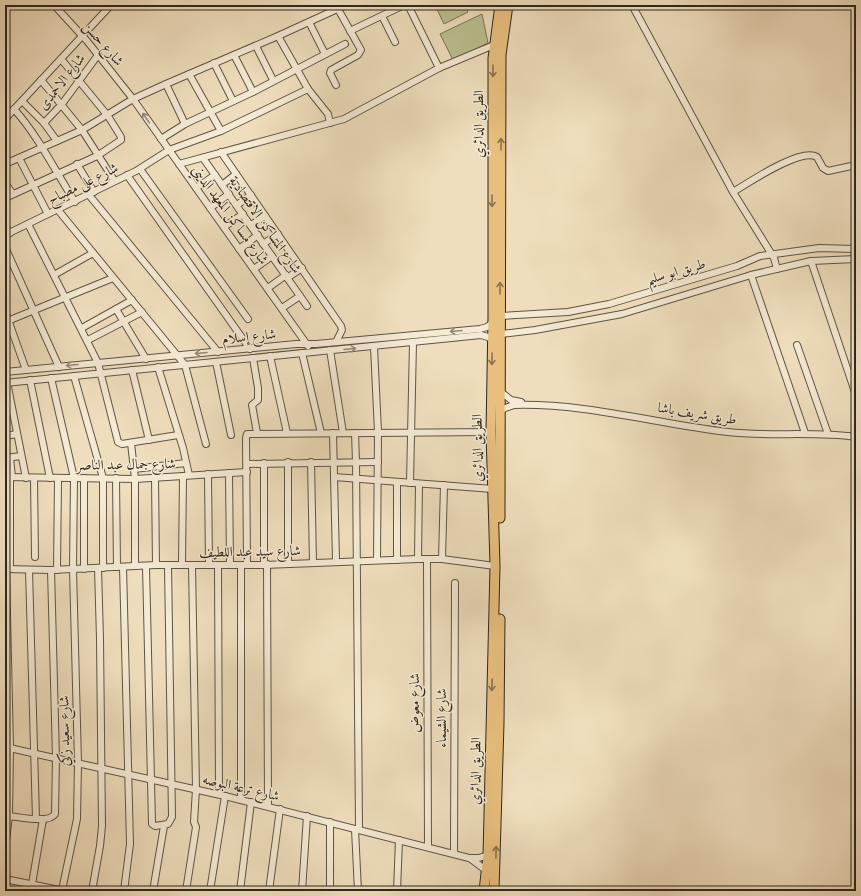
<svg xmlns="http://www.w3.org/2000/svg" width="861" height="896" viewBox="0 0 861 896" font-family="'IM FELL English',Amiri,serif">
  <rect width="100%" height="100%" fill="#efdebd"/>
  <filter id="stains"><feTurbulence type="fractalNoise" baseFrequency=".005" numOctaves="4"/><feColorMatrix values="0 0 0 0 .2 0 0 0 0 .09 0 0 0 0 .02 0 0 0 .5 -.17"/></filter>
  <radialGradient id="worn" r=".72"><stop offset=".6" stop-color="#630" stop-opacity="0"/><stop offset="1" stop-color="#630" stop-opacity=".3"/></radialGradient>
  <g fill="#bcc08f" stroke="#757456">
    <polygon points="435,5 465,5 468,12 444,24"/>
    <polygon points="482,14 488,43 453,60 440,34"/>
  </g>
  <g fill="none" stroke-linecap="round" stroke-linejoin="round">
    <defs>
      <g id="minor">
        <polyline points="54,5 87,41 133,99 308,346"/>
        <polyline points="408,5 439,68"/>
        <polyline points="632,5 733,192 774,258 777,269"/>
        <polyline points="382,16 395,42"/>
        <polyline points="309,22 325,54"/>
        <polyline points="350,31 404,5"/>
        <polyline points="278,36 308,89 328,114 330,123"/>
        <polyline points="256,46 273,80"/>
        <polyline points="234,55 253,92"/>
        <polyline points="214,63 233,101"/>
        <polyline points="189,74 221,131"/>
        <polyline points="41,80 82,130 114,180"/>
        <polyline points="166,84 185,124"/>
        <polyline points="336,85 330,73 331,70 358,55 361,50 338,9"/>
        <polyline points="22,101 44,123 57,141"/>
        <path d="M14,109c25,28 41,62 61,93"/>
        <polyline points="5,119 111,5"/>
        <polyline points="44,123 62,104 98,55"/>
        <polyline points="161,139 185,124 253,92 345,44"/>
        <polyline points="221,152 341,326 342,330 336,342"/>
        <polyline points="19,158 48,214"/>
        <polyline points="203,158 307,306"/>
        <polyline points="5,164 82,130 133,99 166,84 278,36 346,5"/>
        <polyline points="77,164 94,192"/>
        <polyline points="179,164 344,119 439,68 494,45"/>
        <polyline points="140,169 248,319"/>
        <polyline points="127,175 250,349"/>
        <polyline points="5,183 13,194"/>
        <polyline points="222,185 236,174"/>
        <polyline points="196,188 215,175"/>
        <path d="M733,192c15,-9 68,-45 84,-35l6,11 5,3 28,-6"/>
        <polyline points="89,195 218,352"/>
        <polyline points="5,198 97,156 121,140 121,137 108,116 61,59"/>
        <polyline points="237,205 251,195"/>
        <polyline points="210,208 229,194"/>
        <polyline points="58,210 185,365 206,444"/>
        <polyline points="28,224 98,363 118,442 122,444 178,435"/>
        <polyline points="251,225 265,216"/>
        <polyline points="5,226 10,233"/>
        <polyline points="224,227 243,214"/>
        <polyline points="5,235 136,171 169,150 221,131 308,89"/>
        <polyline points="263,244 278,234"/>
        <polyline points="5,247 59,367"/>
        <polyline points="239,249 258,235"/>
        <polyline points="811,261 856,395"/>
        <polyline points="254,269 272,256"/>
        <polyline points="54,275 93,253"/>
        <polyline points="751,275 805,433"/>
        <polyline points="287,278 302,268"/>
        <polyline points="268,288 286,275"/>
        <polyline points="282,308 300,296"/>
        <polyline points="116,309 146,359"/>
        <polyline points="5,311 26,370"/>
        <polyline points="501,316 568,312 609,304 737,266 760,256 819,248 856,249"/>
        <polyline points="5,322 113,278"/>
        <polyline points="82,328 132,300"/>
        <polyline points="501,334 535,330 622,314 751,275 811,261 856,259"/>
        <polyline points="88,340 142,312"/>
        <polyline points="797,345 828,434"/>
        <polyline points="374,347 378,432 377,560"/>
        <polyline points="330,350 343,433"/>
        <polyline points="302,353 321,433"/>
        <polyline points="270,356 287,433"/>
        <polyline points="253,358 258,388 258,400 252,405 257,433"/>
        <polyline points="216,362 231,435"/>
        <polyline points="158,367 183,448 189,475"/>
        <polyline points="132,370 149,440"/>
        <polyline points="5,372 296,344 316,344 480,329 487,327 493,322"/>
        <polyline points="74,376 103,478 103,568"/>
        <polyline points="51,378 74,478 73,569 78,763 77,819 62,890"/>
        <polyline points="30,380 50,478"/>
        <polyline points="7,382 26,478"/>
        <polyline points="5,383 481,335 488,337 493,341"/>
        <polyline points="501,392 511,400 521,402"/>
        <path d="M500,412l5,-4 9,-3c73,-2 143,19 214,27 43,5 85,-1 128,5"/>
        <polyline points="333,433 336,561"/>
        <polyline points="355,433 356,462 359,829"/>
        <polyline points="5,436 17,434"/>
        <polyline points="131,443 135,479 135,566"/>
        <polyline points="5,458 21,456"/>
        <polyline points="10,458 12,477"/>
        <polyline points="288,462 288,564"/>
        <polyline points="311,462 313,563"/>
        <polyline points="247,464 378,462"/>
        <polyline points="134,469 186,463"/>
        <polyline points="229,473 230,565"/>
        <polyline points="208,474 209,565"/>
        <polyline points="5,477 135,479 247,472"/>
        <polyline points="334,477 493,489"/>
        <polyline points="34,478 35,557"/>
        <polyline points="116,478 117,567"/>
        <polyline points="155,478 156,565"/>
        <polyline points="410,483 413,342"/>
        <polyline points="418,559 419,484"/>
        <polyline points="427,559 428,847"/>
        <polyline points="442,559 444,485"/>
        <polyline points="397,560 397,482"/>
        <polyline points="267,564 268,806"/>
        <polyline points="182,565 183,476"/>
        <polyline points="218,565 219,794"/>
        <polyline points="241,565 241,800"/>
        <polyline points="247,565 246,438 247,434 491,432"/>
        <polyline points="264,565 264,463"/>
        <polyline points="146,566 152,824 155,826 168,824 172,817 168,565"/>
        <polyline points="123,567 130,844 124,891"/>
        <polyline points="5,569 51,570 156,565 264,565 418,559 442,559 495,566"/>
        <polyline points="10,569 10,477"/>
        <polyline points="84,569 84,478"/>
        <polyline points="29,570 36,819"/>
        <polyline points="57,570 58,478"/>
        <polyline points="5,747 225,796 469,858 479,858 488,855"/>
        <path d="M9,816c11,1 40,8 46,-2l1,-56 -5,-188"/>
        <polyline points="355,829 358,891"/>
        <polyline points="5,848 9,816 10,748 6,569"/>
        <polyline points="454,854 455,583"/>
        <polyline points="471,859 487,871"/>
        <polyline points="5,879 64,891"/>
        <polyline points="32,884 43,819"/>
        <polyline points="92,891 100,846 102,826 100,639 98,568"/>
        <polyline points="153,891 164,826"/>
        <polyline points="186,891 196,827 194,822 196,789 192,565"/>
        <polyline points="210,891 225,796"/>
        <polyline points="240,891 251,802"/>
        <polyline points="269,891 280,809"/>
        <polyline points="302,891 307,816"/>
        <polyline points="330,891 330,822"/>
        <polyline points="397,891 399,840"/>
      </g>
      <g id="highway">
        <polyline points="500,518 501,55 508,5"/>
        <polyline points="484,891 488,855 495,566 491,432 493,317 493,58 500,5"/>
        <polyline points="494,891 499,723 500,619"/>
      </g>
    </defs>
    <use href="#minor" stroke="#5e5545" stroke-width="8"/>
    <use href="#highway" stroke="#2e271d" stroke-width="11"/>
    <use href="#minor" stroke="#f5ead4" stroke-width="6"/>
    <use href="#highway" stroke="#e8bf7e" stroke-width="9"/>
  </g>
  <defs><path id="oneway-shaft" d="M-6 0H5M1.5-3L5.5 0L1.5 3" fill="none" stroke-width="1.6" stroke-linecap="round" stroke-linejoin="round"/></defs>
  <g stroke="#8b734e">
    <use href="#oneway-shaft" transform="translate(493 71) rotate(90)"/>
    <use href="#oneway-shaft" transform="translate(501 144) rotate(-90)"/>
    <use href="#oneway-shaft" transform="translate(492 201) rotate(90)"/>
    <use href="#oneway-shaft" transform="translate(500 288) rotate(-90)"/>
    <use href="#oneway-shaft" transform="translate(492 359) rotate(91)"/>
    <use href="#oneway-shaft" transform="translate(492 685) rotate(92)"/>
    <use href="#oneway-shaft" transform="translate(496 852) rotate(-89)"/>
  </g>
  <g stroke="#928878">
    <use href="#oneway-shaft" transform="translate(146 118) rotate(-125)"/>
    <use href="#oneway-shaft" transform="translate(456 331) rotate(175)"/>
    <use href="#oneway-shaft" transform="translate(350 349) rotate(-5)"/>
    <use href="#oneway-shaft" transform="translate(201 353) rotate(175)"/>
    <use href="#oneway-shaft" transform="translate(72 365) rotate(175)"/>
  </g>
  <g text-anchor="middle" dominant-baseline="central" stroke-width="3" stroke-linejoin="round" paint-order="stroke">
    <g font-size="14" fill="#2e271d" stroke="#f5ead4">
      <text transform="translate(103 44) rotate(49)">شارع حسن</text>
      <text transform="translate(62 82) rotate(-52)">شارع الاحمدى</text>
      <text transform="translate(479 124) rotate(-90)">الطريق الدائري</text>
      <text transform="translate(83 184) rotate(-26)">شارع على مصباح</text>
      <text transform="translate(230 215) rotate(54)">شارع مساكن المعهد الديني</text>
      <text transform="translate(265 225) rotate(55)">شارع المساكن الاقتصادية</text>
      <text transform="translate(676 272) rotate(-16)">طريق ابو سليم</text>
      <text transform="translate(249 337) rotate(-6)">شارع إسلام</text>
      <text transform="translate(697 414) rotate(9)">طريق شريف باشا</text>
      <text transform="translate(478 448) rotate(-91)">الطريق الدائري</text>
      <text transform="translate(126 465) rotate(-1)">شارع جمال عبد الناصر</text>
      <text transform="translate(250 552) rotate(-1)">شارع سيد عبد اللطيف</text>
      <text transform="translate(415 703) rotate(-90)">شارع معوض</text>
      <text transform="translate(442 718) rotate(-90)">شارع الشيماء</text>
      <text transform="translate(65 731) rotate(-91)">شارع سعيد زكي</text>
      <text transform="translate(476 771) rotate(-89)">الطريق الدائري</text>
      <text transform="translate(241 788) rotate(13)">شارع ترعة البوصه</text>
    </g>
  </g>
  <rect width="861" height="896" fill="none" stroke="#efdebd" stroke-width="20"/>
  <rect x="6" y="6" width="849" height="884" fill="none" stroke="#2e271d" stroke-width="2"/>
  <rect x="10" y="10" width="841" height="876" fill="none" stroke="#2e271d"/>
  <rect width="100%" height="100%" filter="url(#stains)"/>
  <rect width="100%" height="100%" fill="url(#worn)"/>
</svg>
